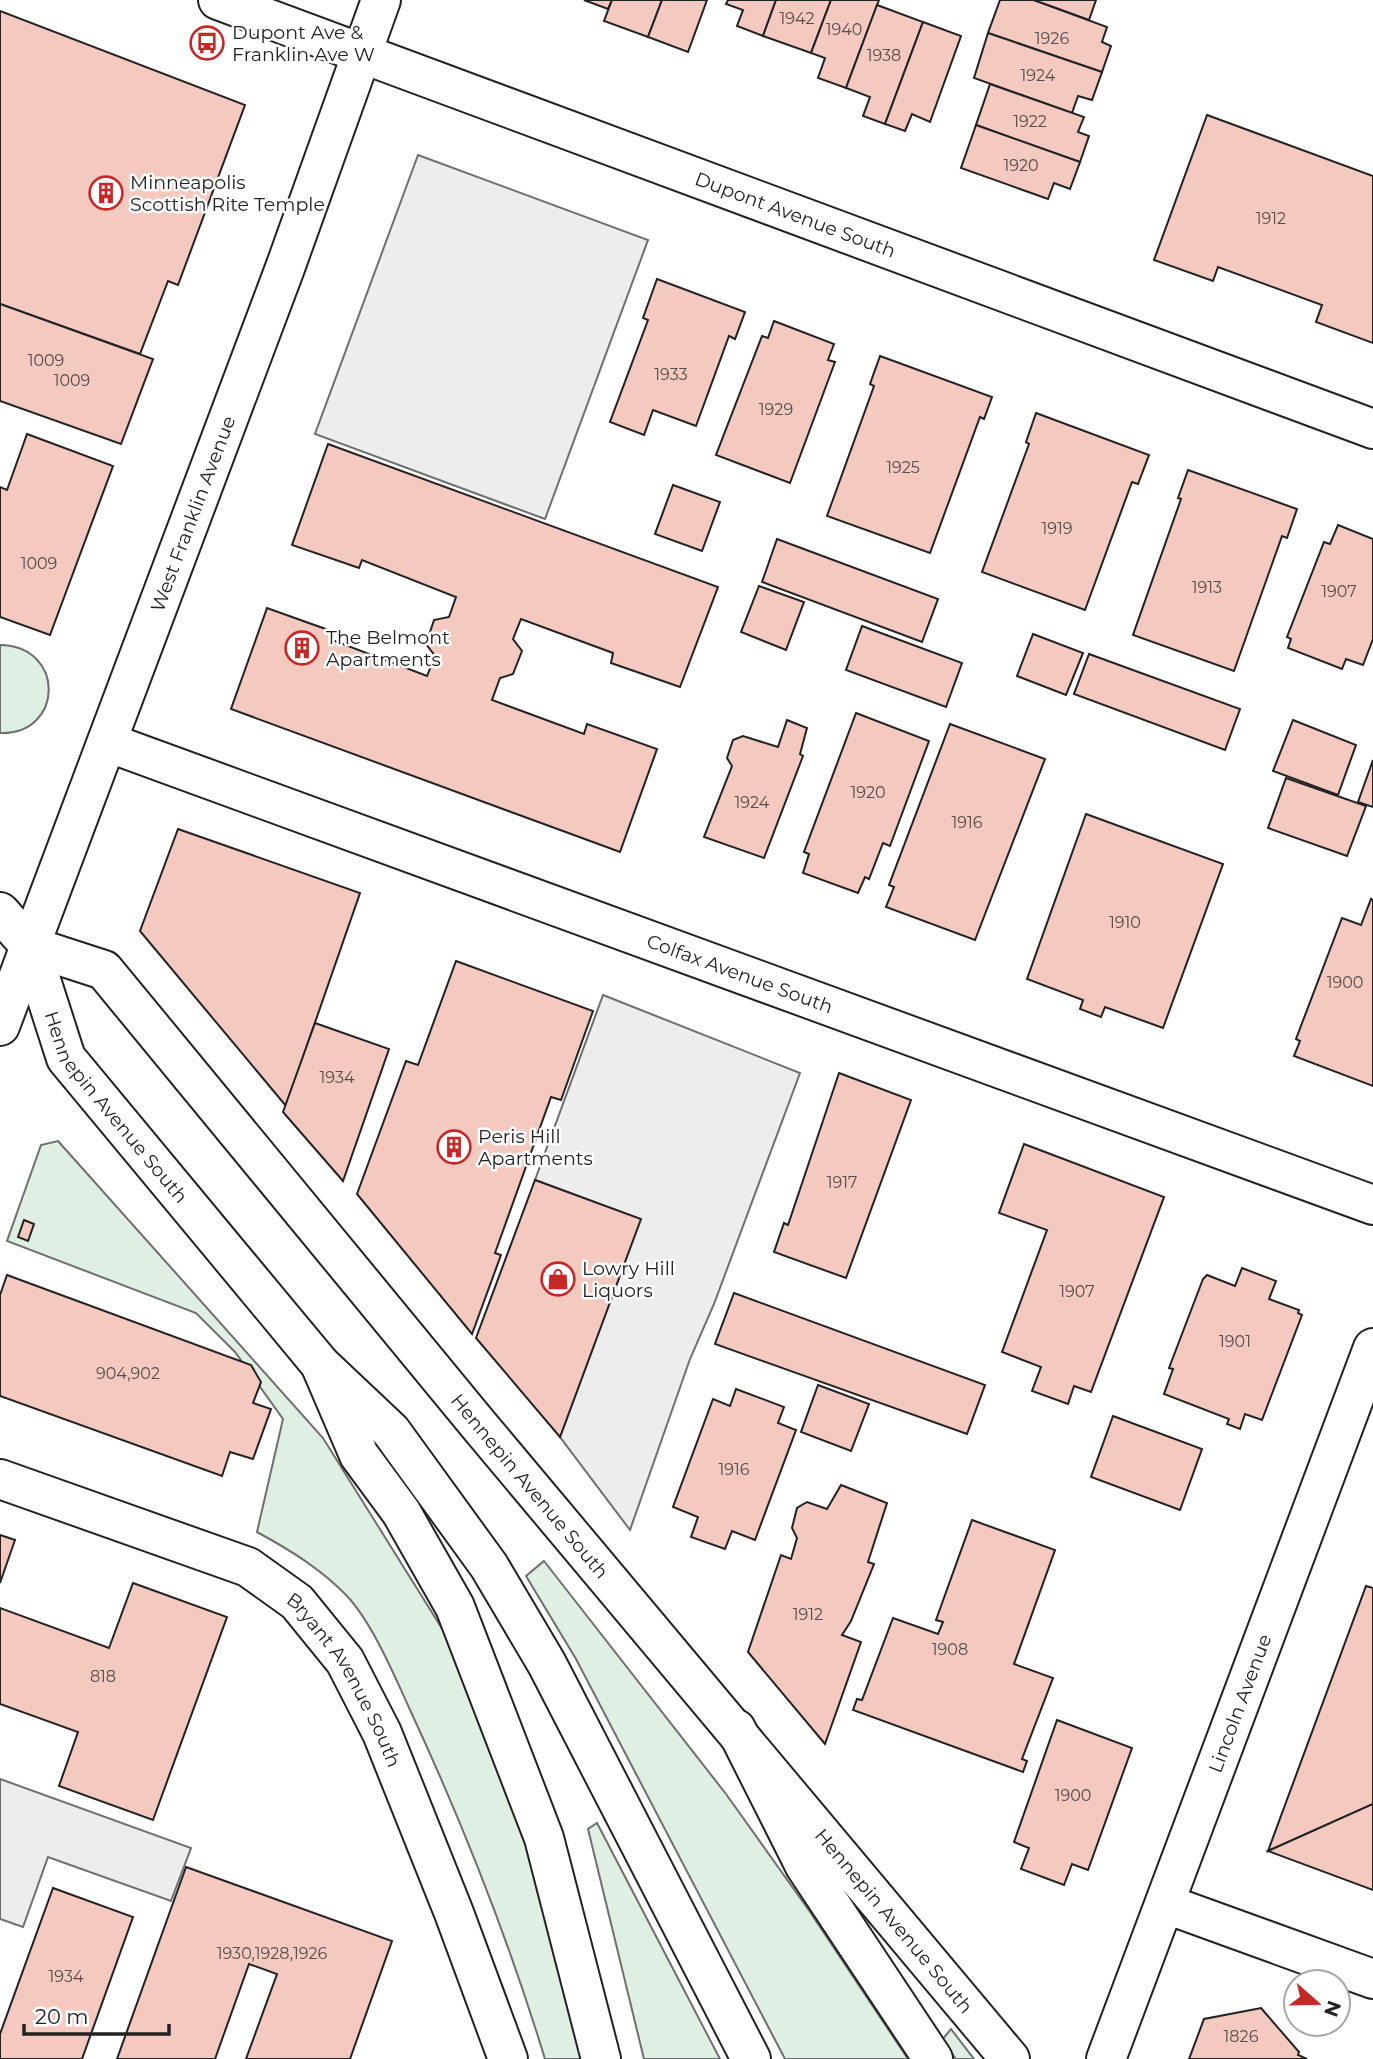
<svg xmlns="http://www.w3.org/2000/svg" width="1373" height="2059" viewBox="0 0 1373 2059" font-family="Montserrat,sans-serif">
  <rect width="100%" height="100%" fill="#fff"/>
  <g fill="#e0efe3" stroke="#6f6f6f" stroke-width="2">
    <path d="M0,645c66,1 64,90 0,88z"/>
    <path d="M58,1141l265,297 123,197 49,117 36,108 51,199h-37c-36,-118 -82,-235 -134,-347 -16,-35 -38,-88 -64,-116 -26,-27 -57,-46 -90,-64l26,-113 -48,-67 -39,-39 -189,-72 34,-96z"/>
    <polygon points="544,1561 726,1794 808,1909 908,2059 785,2059 576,1659 526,1576"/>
    <polygon points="597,1823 720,2059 644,2059 588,1829"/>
    <polygon points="951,2029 974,2059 956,2059 942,2040"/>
  </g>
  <g fill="#ededed" stroke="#6f6f6f" stroke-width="2">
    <polygon points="418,155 648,240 545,519 315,434"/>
    <polygon points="603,995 800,1073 714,1304 690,1359 630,1530 560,1437 640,1219 535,1180"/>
    <polygon points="0,1779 191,1848 171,1901 48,1857 23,1927 0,1919"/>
  </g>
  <g fill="#f3c9c0" stroke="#222" stroke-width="2">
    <polygon points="584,0 612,0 608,9"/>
    <polygon points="612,0 662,0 648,37 604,21"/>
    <polygon points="662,0 707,0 688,52 648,37"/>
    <polygon points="728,0 776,0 763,36 737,26 743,10 726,4"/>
    <polygon points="776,0 831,0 811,53 763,36"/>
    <polygon points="831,0 879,0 846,88 818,78 825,58 811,53"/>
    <polygon points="1000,0 1034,0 1107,27 1102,42 1111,46 1102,72 988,33"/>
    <polygon points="1034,0 1096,0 1089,20"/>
    <polygon points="877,5 923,22 885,124 863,116 870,97 846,88"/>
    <polygon points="0,11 245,105 178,285 168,281 140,354 0,304"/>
    <polygon points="923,22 961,36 930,122 912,114 905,131 885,124"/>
    <polygon points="988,33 1102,72 1092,100 1078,96 1072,113 974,78"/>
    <polygon points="990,84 1084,117 1078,132 1089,136 1080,162 976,125"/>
    <polygon points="1207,115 1373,176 1373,343 1316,322 1322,305 1218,267 1213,281 1154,260"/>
    <polygon points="976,125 1080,162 1070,189 1054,183 1048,199 961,168"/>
    <polygon points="657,279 745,312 735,339 729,336 696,426 653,410 644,435 610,422 648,320 643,318"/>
    <polygon points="0,304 153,359 121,444 0,401"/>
    <polygon points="774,321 834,344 828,360 835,362 790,483 716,455 762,336 768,338"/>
    <polygon points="880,356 992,397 984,419 980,417 930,553 827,516 874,386 870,384"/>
    <polygon points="1036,413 1149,455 1138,484 1132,482 1085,610 982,572 1029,444 1026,442"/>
    <polygon points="27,434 113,466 50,635 0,617 0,487 7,490"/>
    <polygon points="328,444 718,587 680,687 611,663 613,653 521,619 513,639 522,651 513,674 500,678 492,700 584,734 587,724 657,749 620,852 231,709 267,608 334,632 332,640 427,676 435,656 426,644 434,620 449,617 456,597 362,560 359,568 292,545"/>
    <polygon points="1188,470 1297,509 1287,538 1282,536 1234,671 1133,635 1181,499 1178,498"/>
    <polygon points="673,485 720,502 702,551 655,534"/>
    <polygon points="1338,525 1373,539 1373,639 1363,665 1346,659 1342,669 1288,648 1291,639 1287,637 1324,542 1330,544"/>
    <polygon points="777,539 938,599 922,642 762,582"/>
    <polygon points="759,586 804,602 786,650 741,632"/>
    <polygon points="862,626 962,663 946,707 846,670"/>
    <polygon points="1033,634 1083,653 1066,695 1017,676"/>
    <polygon points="1089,654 1240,709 1225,750 1074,694"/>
    <polygon points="856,713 929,741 890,846 883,843 869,879 865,877 858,893 803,873 809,854 804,852"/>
    <polygon points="787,720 807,728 800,754 803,756 764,858 704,837 732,766 727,758 733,740 743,736 778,747"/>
    <polygon points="1293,720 1356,745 1338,795 1273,771"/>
    <polygon points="950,724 1045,759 975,940 886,907 894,887 889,885"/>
    <polygon points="1373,760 1373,807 1358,802"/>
    <polygon points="1286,778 1366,806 1347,856 1268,828"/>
    <polygon points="1086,814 1223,864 1163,1028 1105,1007 1101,1017 1080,1009 1083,1000 1027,979"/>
    <polygon points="178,829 360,893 286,1106 140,931"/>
    <polygon points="1371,899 1373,900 1373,1086 1294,1056 1300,1041 1296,1039 1342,918 1361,925"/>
    <polygon points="456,961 593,1011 561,1100 551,1097 495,1253 501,1255 472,1334 357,1194 406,1061 418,1065"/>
    <polygon points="315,1023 389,1049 343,1181 283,1112"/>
    <polygon points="839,1073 911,1100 846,1278 774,1252 784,1223 788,1225"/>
    <polygon points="1024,1144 1164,1197 1091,1392 1074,1386 1068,1404 1032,1391 1041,1367 1002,1352 1047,1230 999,1213"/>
    <polygon points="535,1180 641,1219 560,1437 476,1338"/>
    <polygon points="24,1220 34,1224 28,1241 18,1237"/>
    <polygon points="1242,1268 1276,1281 1269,1299 1299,1310 1298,1313 1302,1315 1262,1420 1245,1414 1240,1429 1227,1424 1229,1419 1164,1394 1173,1369 1169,1368 1203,1279 1207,1275 1235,1286"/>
    <polygon points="7,1275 251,1365 261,1382 253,1403 271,1409 253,1459 230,1452 222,1476 0,1396 0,1295"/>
    <polygon points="734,1293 985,1385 967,1434 715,1344"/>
    <polygon points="818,1385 869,1404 851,1451 801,1432"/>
    <polygon points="736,1389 784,1407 778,1423 796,1430 755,1540 732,1531 725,1549 691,1537 698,1517 673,1507 713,1399 730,1406"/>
    <polygon points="1113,1416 1202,1449 1180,1510 1091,1477"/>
    <polygon points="841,1485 887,1503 868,1562 874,1564 851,1621 842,1635 861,1642 825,1744 748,1652 781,1555 791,1559 797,1538 792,1528 797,1508 807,1502 827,1509"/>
    <polygon points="972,1520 1055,1550 1014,1664 1053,1678 1022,1759 1027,1761 1023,1772 853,1710 857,1699 862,1700 893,1618 938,1634 943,1622 936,1620"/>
    <polygon points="0,1535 15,1540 0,1583"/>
    <polygon points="133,1583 227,1617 153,1820 59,1786 78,1732 0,1704 0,1608 109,1648"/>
    <polygon points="1366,1586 1373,1588 1373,1804 1268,1851"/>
    <polygon points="1057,1720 1132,1748 1088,1870 1072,1864 1064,1885 1021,1869 1029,1848 1014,1842"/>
    <polygon points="1373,1804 1373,1890 1268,1851"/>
    <polygon points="186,1867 392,1941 350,2059 246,2059 277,1974 249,1964 215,2059 117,2059"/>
    <polygon points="53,1888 133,1917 82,2059 0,2059 0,2034"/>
    <polygon points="1261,2008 1299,2052 1298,2055 1307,2059 1189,2059 1204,2019"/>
  </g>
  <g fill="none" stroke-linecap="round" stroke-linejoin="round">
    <defs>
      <g id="minor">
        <path id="s1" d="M218,0l1155,429"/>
        <path id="s2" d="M107,742l1266,463"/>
        <path id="s3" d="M0,1479l248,88 49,35 48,59 37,72 72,180 54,146"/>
        <polyline points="1166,1904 1373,1979"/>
        <path id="s4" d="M1106,2059l267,-711"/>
      </g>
      <g id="tertiary">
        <path id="s5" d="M30,946l255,-678 96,-268"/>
      </g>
      <polyline id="secondary" points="0,1026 30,946"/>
      <g id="primary">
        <path id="s6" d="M0,912l30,34 36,112 254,306 71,67 98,135 58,98 204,395"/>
        <path id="s7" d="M30,946l74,24 373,453 533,636"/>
      </g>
      <g id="motorway">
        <polyline points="320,1364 359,1455 401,1512 455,1607 544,1838 601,2059"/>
        <polyline points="736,1729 805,1866 933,2059"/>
      </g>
    </defs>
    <use href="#minor" stroke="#222" stroke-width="42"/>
    <use href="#tertiary" stroke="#222" stroke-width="42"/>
    <use href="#secondary" stroke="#222" stroke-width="42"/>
    <use href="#primary" stroke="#222" stroke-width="42"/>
    <use href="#motorway" stroke="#222" stroke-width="42"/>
    <use href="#minor" stroke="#fff" stroke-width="38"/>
    <use href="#tertiary" stroke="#fff" stroke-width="38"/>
    <use href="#secondary" stroke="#fff" stroke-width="38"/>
    <use href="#primary" stroke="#fff" stroke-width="38"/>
    <use href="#motorway" stroke="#fff" stroke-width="38"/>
  </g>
  <defs>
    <symbol id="bus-ring" viewBox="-11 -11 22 22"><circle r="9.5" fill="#fff" stroke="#c62828" stroke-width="1.5"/><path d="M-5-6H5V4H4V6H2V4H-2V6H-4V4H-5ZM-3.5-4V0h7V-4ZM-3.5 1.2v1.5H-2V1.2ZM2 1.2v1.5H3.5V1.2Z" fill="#c62828"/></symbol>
    <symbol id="building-ring" viewBox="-11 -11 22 22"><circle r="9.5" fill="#fff" stroke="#c62828" stroke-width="1.5"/><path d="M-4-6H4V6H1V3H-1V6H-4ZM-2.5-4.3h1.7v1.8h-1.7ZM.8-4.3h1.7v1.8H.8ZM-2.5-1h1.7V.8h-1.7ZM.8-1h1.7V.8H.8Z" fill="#c62828"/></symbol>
    <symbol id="shop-ring" viewBox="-11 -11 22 22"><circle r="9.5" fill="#fff" stroke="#c62828" stroke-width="1.5"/><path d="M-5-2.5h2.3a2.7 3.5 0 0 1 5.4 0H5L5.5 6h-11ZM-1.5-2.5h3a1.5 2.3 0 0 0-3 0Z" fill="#c62828"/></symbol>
  </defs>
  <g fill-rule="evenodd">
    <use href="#bus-ring" x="188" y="24" width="38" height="38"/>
    <use href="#building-ring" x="87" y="174" width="38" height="38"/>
    <use href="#building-ring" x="283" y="629" width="38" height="38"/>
    <use href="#building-ring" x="435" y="1128" width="38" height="38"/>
    <use href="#shop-ring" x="539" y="1260" width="38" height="38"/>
  </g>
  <g text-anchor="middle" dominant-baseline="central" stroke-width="5" stroke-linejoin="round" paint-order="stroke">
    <g font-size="16" fill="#564c4a">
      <text x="797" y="18">1942</text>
      <text x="844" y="29">1940</text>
      <text x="1052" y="38">1926</text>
      <text x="884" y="55">1938</text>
      <text x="1038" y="75">1924</text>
      <text x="1030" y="121">1922</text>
      <text x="1021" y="165">1920</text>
      <text x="1271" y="218">1912</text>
      <text x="46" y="360">1009</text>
      <text x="671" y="374">1933</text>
      <text x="72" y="380">1009</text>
      <text x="776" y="409">1929</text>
      <text x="903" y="467">1925</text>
      <text x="1057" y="528">1919</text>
      <text x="39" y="563">1009</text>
      <text x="1207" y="587">1913</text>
      <text x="1339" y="591">1907</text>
      <text x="868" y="792">1920</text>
      <text x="752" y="802">1924</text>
      <text x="967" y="822">1916</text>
      <text x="1125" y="922">1910</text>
      <text x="1345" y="982">1900</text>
      <text x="337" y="1077">1934</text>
      <text x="842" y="1182">1917</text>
      <text x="1077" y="1291">1907</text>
      <text x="1235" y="1341">1901</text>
      <text x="128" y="1373">904,902</text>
      <text x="734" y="1469">1916</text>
      <text x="808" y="1614">1912</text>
      <text x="950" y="1649">1908</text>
      <text x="103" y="1676">818</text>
      <text x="1073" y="1795">1900</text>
      <text x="272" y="1953">1930,1928,1926</text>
      <text x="66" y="1976">1934</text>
      <text x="1241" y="2036">1826</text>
    </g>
    <g font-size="19" fill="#222" stroke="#fff" text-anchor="start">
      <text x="232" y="32">Dupont Ave &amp;<tspan x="232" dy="22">Franklin Ave W</tspan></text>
      <text x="130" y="182">Minneapolis<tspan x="130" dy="22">Scottish Rite Temple</tspan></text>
      <text x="326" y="637">The Belmont<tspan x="326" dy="22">Apartments</tspan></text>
      <text x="478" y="1136">Peris Hill<tspan x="478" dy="22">Apartments</tspan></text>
      <text x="582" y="1268">Lowry Hill<tspan x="582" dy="22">Liquors</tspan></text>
    </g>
    <g font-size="19" fill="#222" stroke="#fff">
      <text stroke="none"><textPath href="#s1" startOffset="616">Dupont Avenue South</textPath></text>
      <text stroke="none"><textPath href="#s5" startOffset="462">West Franklin Avenue</textPath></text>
      <text stroke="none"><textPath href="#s2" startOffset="674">Colfax Avenue South</textPath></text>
      <text stroke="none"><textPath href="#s6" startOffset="231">Hennepin Avenue South</textPath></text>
      <text stroke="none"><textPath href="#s7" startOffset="747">Hennepin Avenue South</textPath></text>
      <text stroke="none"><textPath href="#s3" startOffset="415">Bryant Avenue South</textPath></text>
      <text stroke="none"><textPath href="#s4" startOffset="380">Lincoln Avenue</textPath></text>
      <text stroke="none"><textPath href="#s7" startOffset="1314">Hennepin Avenue South</textPath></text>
    </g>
  </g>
  <g transform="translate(1317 2003) rotate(110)"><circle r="33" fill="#ffffff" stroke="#a7a7a7" stroke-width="2"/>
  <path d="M0-5L12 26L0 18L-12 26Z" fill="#c62828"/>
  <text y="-10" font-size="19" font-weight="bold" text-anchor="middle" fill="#222222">N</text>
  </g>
  <path d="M24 2024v10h145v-10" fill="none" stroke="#222222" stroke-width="3.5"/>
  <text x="35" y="2024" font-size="21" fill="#222222" stroke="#ffffff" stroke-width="5" paint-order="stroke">20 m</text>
</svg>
